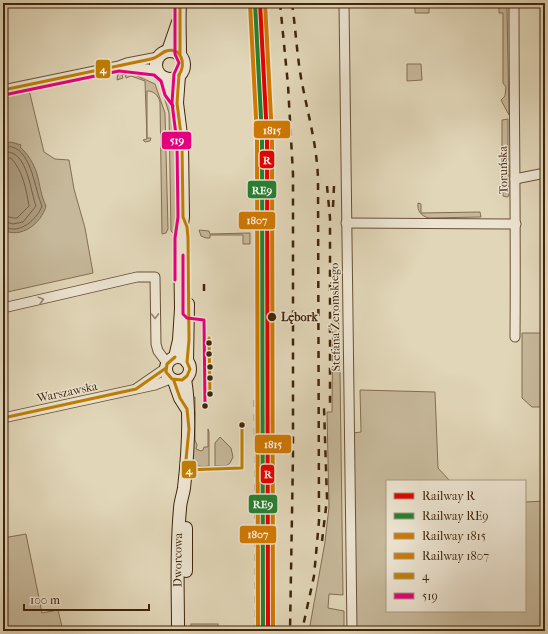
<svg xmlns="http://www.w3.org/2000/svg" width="548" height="634" viewBox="0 0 548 634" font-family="'IM FELL French Canon',serif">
  <rect width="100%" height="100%" fill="#e1d6b8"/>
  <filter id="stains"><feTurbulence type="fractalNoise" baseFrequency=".005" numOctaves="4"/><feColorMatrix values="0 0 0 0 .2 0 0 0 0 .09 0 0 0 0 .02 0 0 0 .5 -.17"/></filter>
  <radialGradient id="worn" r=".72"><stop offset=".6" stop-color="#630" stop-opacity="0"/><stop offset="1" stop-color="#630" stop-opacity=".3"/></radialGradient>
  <g fill="#c6b89a" stroke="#846e52">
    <polygon points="415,3 445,3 445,6 429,6 429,13 415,13"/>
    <polygon points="502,3 506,4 507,9 509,115 501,100 505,96 506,87 503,83 503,13 499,13 499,6"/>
    <polygon points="407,64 421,64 422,80 407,81"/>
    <path d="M118,73l15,1 22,10 10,29 3,116 -2,4 -4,1 -2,-132c-2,-7 -6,-11 -13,-11v47h4l-1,3 -5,1 -2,-2 4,-1 -2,-58 -14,-5 -5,2 -1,-4 -3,1 1,3 -6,2z"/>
    <polygon points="29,90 44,152 55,159 69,160 74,189 85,228 93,273 3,293 3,95"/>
    <polygon points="168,96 176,137 178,234 173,233 171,231 169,113 165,100 165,97"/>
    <polygon points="508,119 508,161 502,162 502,120"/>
    <polygon points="502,165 509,165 509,196 507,197 503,196"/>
    <path d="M418,203l3,1v9l59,-1 1,5 -52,1c-8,-2 -12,-7 -11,-15z"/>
    <polygon points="199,230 209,231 210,234 250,233 250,244 243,244 243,235 210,235 210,238 206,238 201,236"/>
    <polygon points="333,297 339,297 343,595 329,594 328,608 344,611 344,631 309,631 325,542 329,507 327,412 332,412"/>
    <polygon points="522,333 545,333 545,407 532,407 522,398"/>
    <polygon points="360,390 435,392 438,468 450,481 387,481 387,611 525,611 525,502 545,501 545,631 356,631 353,433 361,432"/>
    <path d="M195,397v43l2,5 -1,4 5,2 2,-1 1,-3h4v-18l1,3v34c-7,1 -13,1 -17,-5l3,-48 -3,-15z"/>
    <polygon points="220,437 231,448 233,457 230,463 226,466 215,466 215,443"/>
    <polygon points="26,534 42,613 58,610 63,631 3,631 3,538"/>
    <rect x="191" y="624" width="27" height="7"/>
  </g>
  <path fill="#ab9a7d" stroke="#816b4f" d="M11,142l10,3 -1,2c8,7 14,17 17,27 3,11 4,22 9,32 -5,18 -25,33 -43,24v-86z"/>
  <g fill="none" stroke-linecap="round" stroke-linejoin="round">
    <g stroke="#766044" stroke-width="1">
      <path d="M3,148c3,0 6,-2 9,-1 20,5 23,44 30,59 -4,11 -17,24 -30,23 -3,0 -6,-2 -9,-3"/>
      <path d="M3,153c3,0 6,-2 9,0 16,6 19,40 24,53l-13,16 -10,2 -10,-3"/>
      <path d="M3,159l8,-1c12,13 15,31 18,48l-12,12h-4l-10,-3"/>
    </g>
    <defs>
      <g id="street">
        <polyline points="344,3 352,631"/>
        <path d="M514,3c0,111 2,223 1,334"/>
        <polyline points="122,66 156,70"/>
        <polyline points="3,90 119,66 127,63 158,57"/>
        <polyline points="515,179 545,173"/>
        <polyline points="346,223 516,224"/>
        <polyline points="3,308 137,277 155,277 156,344 158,351 167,363"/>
        <polyline points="137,388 166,368"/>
        <polyline points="3,418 155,385 170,379"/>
      </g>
      <g id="secondary">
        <polyline points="168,51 178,22"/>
        <circle cx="170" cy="65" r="14"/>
        <path d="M180,54c0,-17 -1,-34 0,-51"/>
        <polyline points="165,78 170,93 177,103"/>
        <polyline points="175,357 179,340 181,309 180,238 183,217 182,143 177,103 179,75"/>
        <circle cx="178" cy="369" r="12"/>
        <polyline points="187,362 188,304"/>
        <polyline points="174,381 180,398 187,409"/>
        <polyline points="186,571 186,528"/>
        <path id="s1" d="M178,631c0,-41 -2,-82 2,-122 0,-7 3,-14 4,-21 4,-35 7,-74 1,-109"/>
      </g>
    </defs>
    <use href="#street" stroke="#695136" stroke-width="11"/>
    <use href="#secondary" stroke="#41250a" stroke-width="14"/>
    <use href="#street" stroke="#ece4d1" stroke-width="9"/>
    <use href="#secondary" stroke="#ece4d1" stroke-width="12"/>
    <g stroke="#41250a" stroke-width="2.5" stroke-dasharray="7 7" stroke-linecap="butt">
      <polyline points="253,3 257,71"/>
      <polyline points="280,3 288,85 293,174 293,456 290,631"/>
      <path d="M292,3c4,28 5,57 11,85 6,30 14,59 15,91l1,342 -5,55 -12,55"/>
      <polyline points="327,186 330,218 330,407"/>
      <polyline points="333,207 334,186"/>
      <polyline points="204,291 204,282"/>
      <polyline points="322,541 327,499 324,408"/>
      <polyline points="256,631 255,400 261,322"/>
    </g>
    <defs>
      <g id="bus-1">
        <polyline points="180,3 180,54"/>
        <path d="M3,90l148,-31c6,-1 10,-6 15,-8 16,-4 20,13 13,24"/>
        <polyline points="209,338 210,394"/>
        <polyline points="175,357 167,364 166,372 172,379 182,380 187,376 190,369 187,362 189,340 188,238 187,227 183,217 182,143 177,103 179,75"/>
        <polyline points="174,381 180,398 187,409 189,429 185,470 242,468 242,425"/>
        <polyline points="3,418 136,389 166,368"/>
      </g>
      <g id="bus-2">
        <polyline points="175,3 175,54 179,63 174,74 172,103 177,143 178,217 175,238 175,280"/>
        <polyline points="4,95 119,71 154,75 161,81 165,95 173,106"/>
        <polyline points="183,255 183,314 187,318 204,320 205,406"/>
      </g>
    </defs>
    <use href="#bus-1" stroke="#ece4d1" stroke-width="6"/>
    <use href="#bus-2" stroke="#ece4d1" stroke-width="6"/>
    <use href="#bus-1" stroke="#c07f03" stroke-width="3"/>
    <use href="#bus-2" stroke="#e5007d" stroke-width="3"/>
    <defs>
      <polyline id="rail-1" points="260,3 267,137 268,631"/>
      <polyline id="rail-2" points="255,3 262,137 263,631"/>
      <polyline id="rail-3" points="265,3 272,137 273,631"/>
      <polyline id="rail-4" points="250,4 257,137 258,631"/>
    </defs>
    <use href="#rail-1" stroke="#ece4d1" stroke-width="7"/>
    <use href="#rail-2" stroke="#ece4d1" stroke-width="7"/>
    <use href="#rail-3" stroke="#ece4d1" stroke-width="7"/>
    <use href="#rail-4" stroke="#ece4d1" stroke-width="7"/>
    <use href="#rail-1" stroke="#e50000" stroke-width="4"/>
    <use href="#rail-2" stroke="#238132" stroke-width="4"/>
    <use href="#rail-3" stroke="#d07902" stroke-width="4"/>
    <use href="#rail-4" stroke="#d07902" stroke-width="4"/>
  </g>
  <defs><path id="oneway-chevron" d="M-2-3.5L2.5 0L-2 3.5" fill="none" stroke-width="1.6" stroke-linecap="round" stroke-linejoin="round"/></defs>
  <g stroke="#96846e">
    <use href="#oneway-chevron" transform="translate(41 300) rotate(-15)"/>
    <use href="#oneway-chevron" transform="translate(155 316) rotate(89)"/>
  </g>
  <g fill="#41250a" stroke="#ece4d1" stroke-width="1.5">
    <circle cx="272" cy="317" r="5"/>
    <circle cx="209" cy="343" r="3.5"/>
    <circle cx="209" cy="354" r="3.5"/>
    <circle cx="210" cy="367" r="3.5"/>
    <circle cx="210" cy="378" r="3.5"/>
    <circle cx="210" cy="394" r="3.5"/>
    <circle cx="205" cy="406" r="3.5"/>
    <circle cx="242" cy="425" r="3.5"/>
  </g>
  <g text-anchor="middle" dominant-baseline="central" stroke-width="3" stroke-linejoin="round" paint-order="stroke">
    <g font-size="12" fill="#41250a" stroke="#ece4d1">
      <text transform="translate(503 170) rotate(-91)">Toruńska</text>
      <text transform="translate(335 317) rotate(-91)">Stefana Żeromskiego</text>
      <text transform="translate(67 392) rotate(-12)">Warszawska</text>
      <text stroke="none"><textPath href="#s1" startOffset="71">Dworcowa</textPath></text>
    </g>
    <g font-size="12" font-weight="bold" fill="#41250a" stroke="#ece4d1" text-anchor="start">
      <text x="281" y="317">Lębork</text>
    </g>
  </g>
  <g stroke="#ece4d1" stroke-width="1.5">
    <rect x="95" y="59" width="16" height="20" rx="4" fill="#c07f03"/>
    <rect x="253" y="120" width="38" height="19" rx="4" fill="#d07902"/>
    <rect x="161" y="131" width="31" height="19" rx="4" fill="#e5007d"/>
    <rect x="259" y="150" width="16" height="19" rx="4" fill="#e50000"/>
    <rect x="247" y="180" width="30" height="19" rx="4" fill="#238132"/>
    <rect x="238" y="211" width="38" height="19" rx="4" fill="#d07902"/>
    <rect x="254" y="434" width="38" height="20" rx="4" fill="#d07902"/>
    <rect x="181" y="460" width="16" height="19" rx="4" fill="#c07f03"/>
    <rect x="260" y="464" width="15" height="20" rx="4" fill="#e50000"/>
    <rect x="248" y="494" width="30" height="20" rx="4" fill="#238132"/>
    <rect x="239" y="525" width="38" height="19" rx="4" fill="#d07902"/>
  </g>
  <g font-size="11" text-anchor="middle" font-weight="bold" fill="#fff">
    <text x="103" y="73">4</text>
    <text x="272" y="134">1815</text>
    <text x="177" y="144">519</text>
    <text x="267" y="164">R</text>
    <text x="262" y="194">RE9</text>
    <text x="257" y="224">1807</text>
    <text x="273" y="448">1815</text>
    <text x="189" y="474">4</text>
    <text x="268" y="478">R</text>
    <text x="263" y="508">RE9</text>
    <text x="258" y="538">1807</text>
  </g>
  <rect width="548" height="634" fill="none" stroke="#e1d6b8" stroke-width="16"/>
  <rect x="4" y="4" width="540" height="626" fill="none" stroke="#41250a" stroke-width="2"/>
  <rect x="8" y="8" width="532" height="618" fill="none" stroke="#41250a"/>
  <rect x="386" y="480" width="140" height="132" fill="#ece4d1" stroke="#a89881"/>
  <rect x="394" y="493" width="20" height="6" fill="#e50000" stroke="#a89881"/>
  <text x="422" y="500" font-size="12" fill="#41250a">Railway R</text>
  <rect x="394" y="513" width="20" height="6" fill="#238132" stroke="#a89881"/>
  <text x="422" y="520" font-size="12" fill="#41250a">Railway RE9</text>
  <rect x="394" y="533" width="20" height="6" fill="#d07902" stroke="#a89881"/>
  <text x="422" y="540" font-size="12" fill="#41250a">Railway 1815</text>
  <rect x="394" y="553" width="20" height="6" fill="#d07902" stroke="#a89881"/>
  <text x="422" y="560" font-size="12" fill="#41250a">Railway 1807</text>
  <rect x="394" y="573" width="20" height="6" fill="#c07f03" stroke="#a89881"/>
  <text x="422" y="580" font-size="12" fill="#41250a">4</text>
  <rect x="394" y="593" width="20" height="6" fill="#e5007d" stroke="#a89881"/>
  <text x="422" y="600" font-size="12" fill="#41250a">519</text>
  <path d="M24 604v6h125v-6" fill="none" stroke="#41250a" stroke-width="2"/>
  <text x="30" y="604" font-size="12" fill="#41250a" stroke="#ece4d1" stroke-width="3" paint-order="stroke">100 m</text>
  <rect width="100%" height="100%" filter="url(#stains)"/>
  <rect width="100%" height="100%" fill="url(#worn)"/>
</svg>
